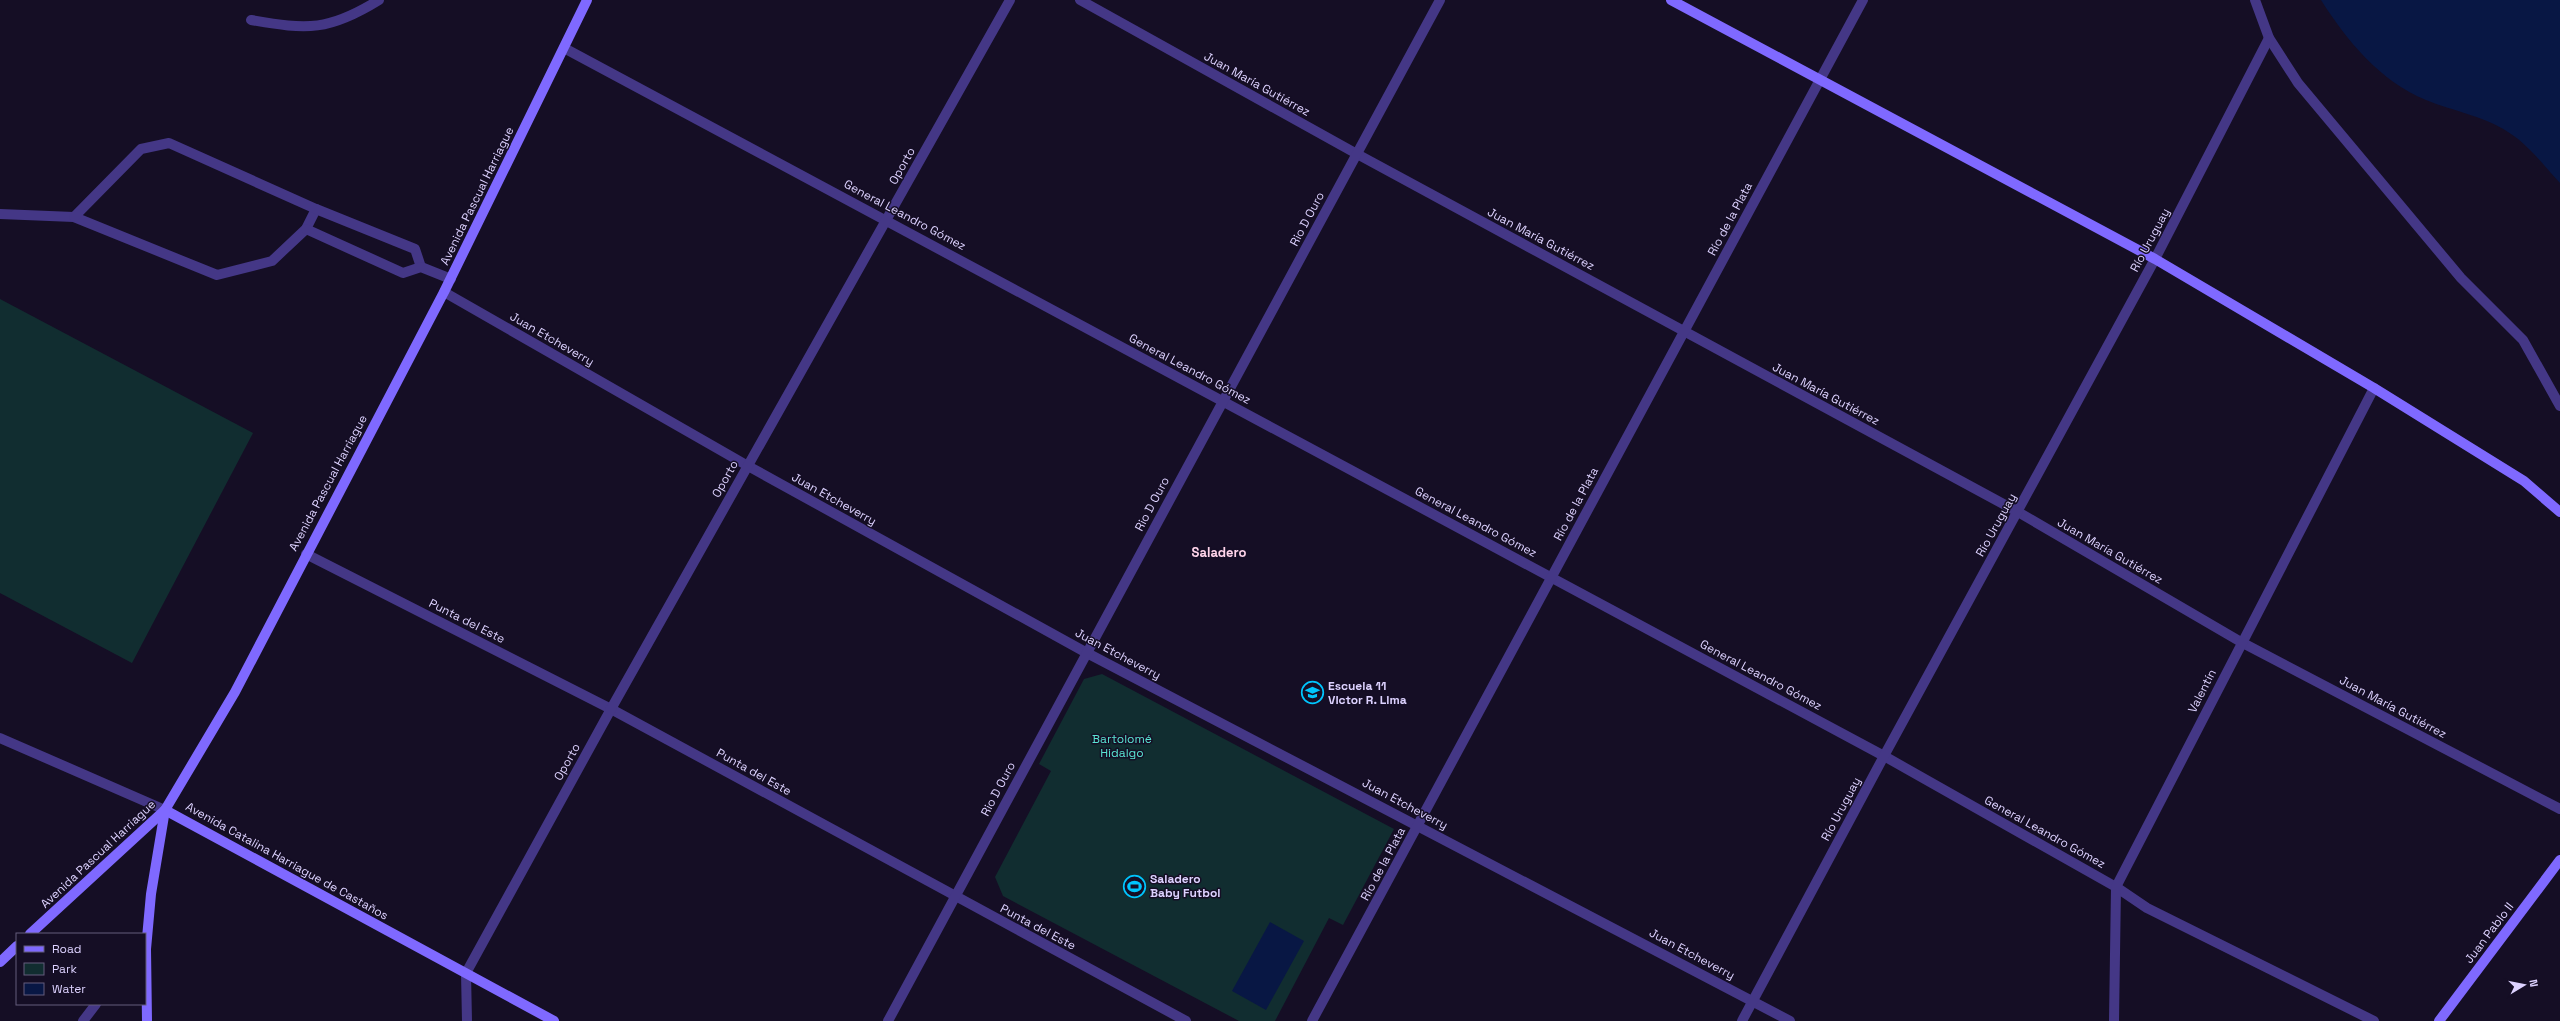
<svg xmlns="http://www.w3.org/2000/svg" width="2560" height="1021" viewBox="0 0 2560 1021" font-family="'Space Grotesk',sans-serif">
  <rect width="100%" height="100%" fill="#150e25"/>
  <g fill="#112d30">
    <polygon points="0,299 253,433 132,663 0,593"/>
    <polygon points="1102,674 1394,829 1343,925 1329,918 1275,1021 1239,1021 1003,896 995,877 1051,771 1039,764 1084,679"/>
  </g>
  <g fill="#081744">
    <path d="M2321,0h239v183c-16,-17 -31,-38 -52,-51 -24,-16 -55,-21 -82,-32 -46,-19 -79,-59 -105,-100z"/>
    <polygon points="1270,922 1304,941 1266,1010 1232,991"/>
  </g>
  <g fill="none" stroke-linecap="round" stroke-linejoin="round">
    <g stroke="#443786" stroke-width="10">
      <polyline points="0,214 74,217 217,275 272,261 306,229 316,209"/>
      <polyline points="74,217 141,149 169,143 316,209 415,249 421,267"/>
      <polyline points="306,229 403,273 421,267 451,279"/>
    </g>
    <g stroke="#443786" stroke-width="10">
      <polyline points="1080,0 1357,154 2018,512 2241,642 2560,809"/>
      <polyline points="2255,0 2269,38 2298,83 2461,278 2523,340 2560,406"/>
      <path d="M251,20c57,10 78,11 128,-20"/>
      <polyline points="564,48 1884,756 2116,887 2147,908 2374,1021"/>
      <polyline points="444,292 748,466 1087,653 1790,1021"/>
      <polyline points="306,554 611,709 1186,1021"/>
      <polyline points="0,738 165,810"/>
      <polyline points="83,1021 96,1004"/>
      <polyline points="467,1021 466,973 611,709 1010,0"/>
      <polyline points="888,1021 1440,0"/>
      <polyline points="1312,1021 1863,0"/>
      <polyline points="1742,1021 1884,756 2155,259 2269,38"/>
      <polyline points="2114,1021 2116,887 2374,388"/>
    </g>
    <g stroke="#7f69ff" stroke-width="10">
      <polyline points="1671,0 2155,259 2374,388 2524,481 2560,512"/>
      <polyline points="165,810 554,1021"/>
      <polyline points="30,934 165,810 235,692 444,292 587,0"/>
      <polyline points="0,962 17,946"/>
      <polyline points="147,1021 146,949 151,894 165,810"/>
      <polyline points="2439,1021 2560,860"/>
    </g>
  </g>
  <defs>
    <symbol id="school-ring" viewBox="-11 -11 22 22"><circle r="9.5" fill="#150e25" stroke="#00c5fd" stroke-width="1.5"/><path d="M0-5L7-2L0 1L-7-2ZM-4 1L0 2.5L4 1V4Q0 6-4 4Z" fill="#00c5fd"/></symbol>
    <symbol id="stadium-ring" viewBox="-11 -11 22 22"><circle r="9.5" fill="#150e25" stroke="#00c5fd" stroke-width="1.5"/><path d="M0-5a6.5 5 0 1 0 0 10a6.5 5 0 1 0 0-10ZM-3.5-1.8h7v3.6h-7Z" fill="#00c5fd"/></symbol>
  </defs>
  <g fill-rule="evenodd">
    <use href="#school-ring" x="1300" y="680" width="25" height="25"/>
    <use href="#stadium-ring" x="1122" y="874" width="25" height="25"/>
  </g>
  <g text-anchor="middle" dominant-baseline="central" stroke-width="3" stroke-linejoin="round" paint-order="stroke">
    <g font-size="12" fill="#ddd2ff" stroke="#150e25">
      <text transform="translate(1257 84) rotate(29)">Juan María Gutiérrez</text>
      <text transform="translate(902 166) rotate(-61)">Oporto</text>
      <text transform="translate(477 196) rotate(-64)">Avenida Pascual Harriague</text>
      <text transform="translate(905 215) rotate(28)">General Leandro Gómez</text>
      <text transform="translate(1307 219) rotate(-62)">Rio D Ouro</text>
      <text transform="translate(1730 219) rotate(-62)">Río de la Plata</text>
      <text transform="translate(1541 239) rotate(28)">Juan María Gutiérrez</text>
      <text transform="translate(2150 240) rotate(-62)">Río Uruguay</text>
      <text transform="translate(552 339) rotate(30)">Juan Etcheverry</text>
      <text transform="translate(1190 369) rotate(28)">General Leandro Gómez</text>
      <text transform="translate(1826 394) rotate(28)">Juan María Gutiérrez</text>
      <text transform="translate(725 479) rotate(-61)">Oporto</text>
      <text transform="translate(328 483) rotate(-62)">Avenida Pascual Harriague</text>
      <text transform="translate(834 499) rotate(29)">Juan Etcheverry</text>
      <text transform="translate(1152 504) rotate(-62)">Rio D Ouro</text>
      <text transform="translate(1576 504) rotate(-62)">Río de la Plata</text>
      <text transform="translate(1476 522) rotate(28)">General Leandro Gómez</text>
      <text transform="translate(1996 525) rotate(-61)">Río Uruguay</text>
      <text transform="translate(2110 551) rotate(30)">Juan María Gutiérrez</text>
      <text transform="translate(467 621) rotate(27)">Punta del Este</text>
      <text transform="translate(1118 654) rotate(28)">Juan Etcheverry</text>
      <text transform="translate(1761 675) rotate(28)">General Leandro Gómez</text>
      <text transform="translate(2202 691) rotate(-63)">Valentín</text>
      <text transform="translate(2393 707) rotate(28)">Juan María Gutiérrez</text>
      <text transform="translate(567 762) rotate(-61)">Oporto</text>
      <text transform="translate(754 772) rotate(29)">Punta del Este</text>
      <text transform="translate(998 789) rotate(-62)">Rio D Ouro</text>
      <text transform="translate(1405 804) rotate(28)">Juan Etcheverry</text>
      <text transform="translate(1841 809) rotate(-62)">Río Uruguay</text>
      <text transform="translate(2045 832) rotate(29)">General Leandro Gómez</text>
      <text transform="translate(98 854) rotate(-43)">Avenida Pascual Harriague</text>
      <text transform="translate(287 861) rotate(29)">Avenida Catalina Harriague de Castaños</text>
      <text transform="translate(1383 864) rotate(-62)">Río de la Plata</text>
      <text transform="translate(1038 927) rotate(28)">Punta del Este</text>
      <text transform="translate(2489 933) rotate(-53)">Juan Pablo II</text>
      <text transform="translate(1692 954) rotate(28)">Juan Etcheverry</text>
    </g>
    <g font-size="12" font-weight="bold" fill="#ddd2ff" stroke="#150e25" text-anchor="start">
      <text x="1328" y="686">Escuela 11<tspan x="1328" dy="14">Victor R. Lima</tspan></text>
      <text x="1150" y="879">Saladero<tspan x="1150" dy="14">Baby Futbol</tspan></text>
    </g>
    <g font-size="12" fill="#59e4d2" stroke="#150e25">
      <text x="1122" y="739">Bartolomé<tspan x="1122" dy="14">Hidalgo</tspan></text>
    </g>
    <g font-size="13" font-weight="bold" fill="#ffd4ea" stroke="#150e25">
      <text x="1219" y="552">Saladero</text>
    </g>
  </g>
  <rect x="16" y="933" width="130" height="72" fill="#150e25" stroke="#655c7c"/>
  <rect x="24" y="946" width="20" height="6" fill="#7f69ff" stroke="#655c7c"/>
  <text x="52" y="953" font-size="12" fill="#ddd2ff">Road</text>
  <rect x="24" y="963" width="20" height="12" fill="#112d30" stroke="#655c7c"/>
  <text x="52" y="973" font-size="12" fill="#ddd2ff">Park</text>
  <rect x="24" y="983" width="20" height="12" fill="#081744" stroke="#655c7c"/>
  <text x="52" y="993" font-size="12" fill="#ddd2ff">Water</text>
  <g transform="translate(2524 985) rotate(80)" stroke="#150e25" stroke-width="3" paint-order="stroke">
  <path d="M0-3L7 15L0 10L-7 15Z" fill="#ddd2ff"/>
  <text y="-6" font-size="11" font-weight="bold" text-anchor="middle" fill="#ddd2ff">N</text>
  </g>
</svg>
